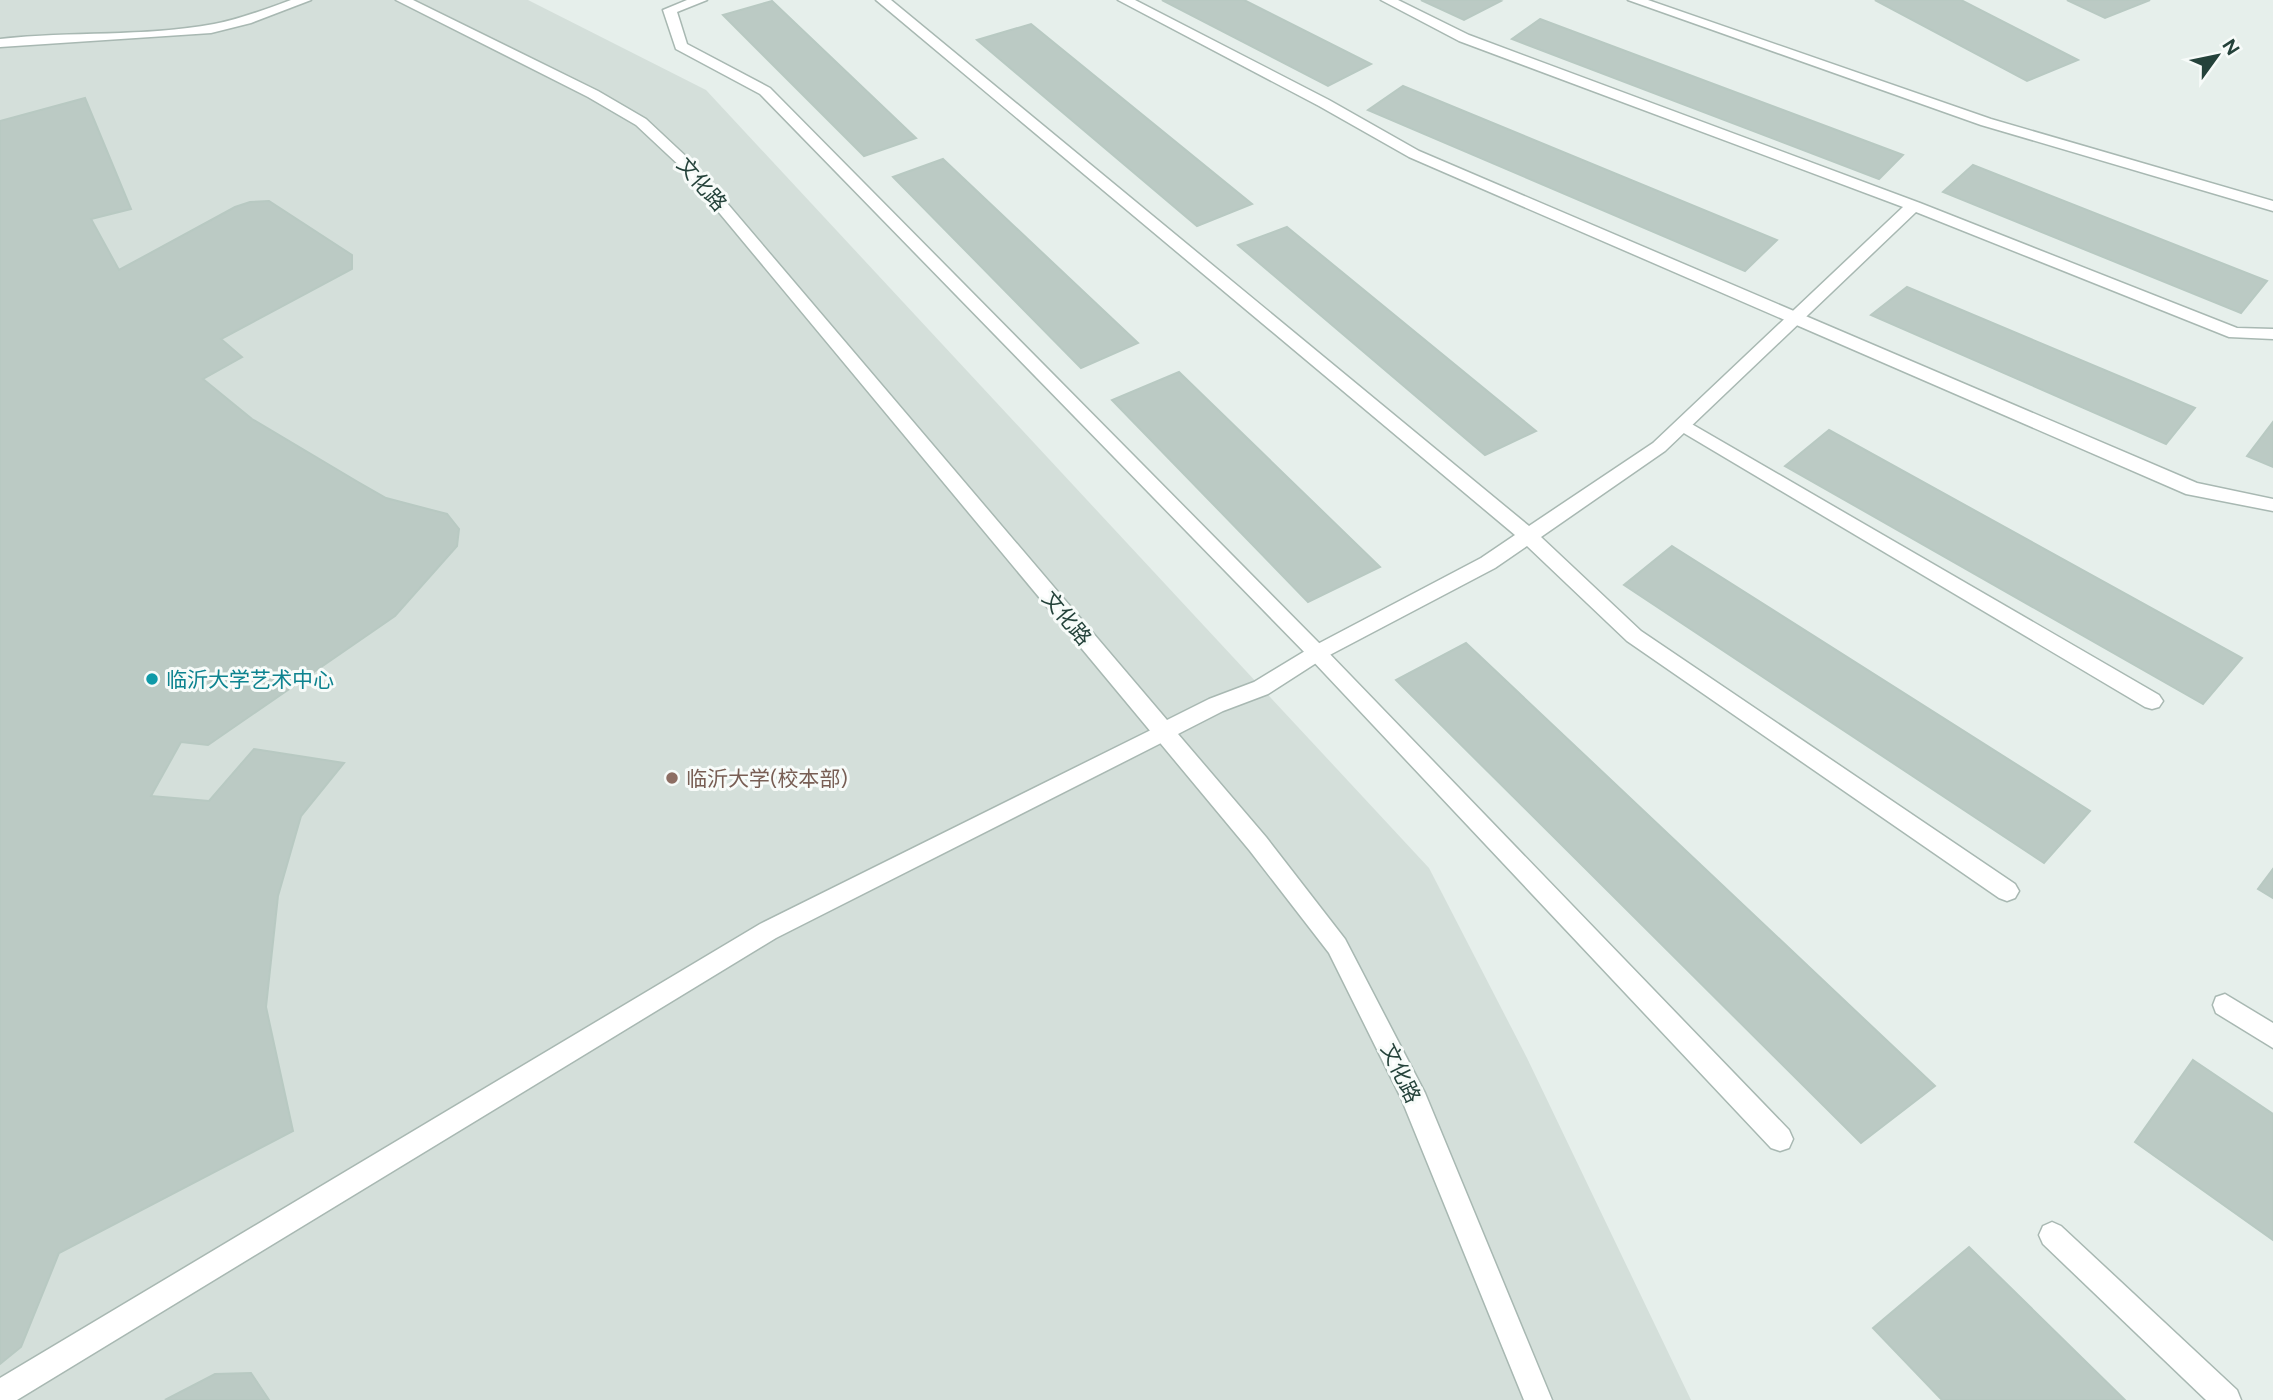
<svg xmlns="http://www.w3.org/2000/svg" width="2273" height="1400" viewBox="0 0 2273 1400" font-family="Figtree,'Noto Sans SC',sans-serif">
  <rect width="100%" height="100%" fill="#e6efeb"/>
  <polygon fill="#d4dfda" points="0,0 528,0 706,90 1429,868 1527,1058 1691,1400 0,1400"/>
  <g fill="#bbcac4" stroke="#b8c9c2" stroke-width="2">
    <polygon points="1162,0 1244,0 1371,64 1328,86"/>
    <polygon points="1421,0 1498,0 1501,1 1464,20"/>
    <polygon points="1875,0 1961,0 2078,60 2027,81"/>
    <polygon points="2067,0 2150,0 2105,18"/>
    <polygon points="772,1 916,138 864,156 723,15"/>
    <polygon points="1540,19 1903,155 1879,179 1512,39"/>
    <polygon points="1031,24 1252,204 1197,226 977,40"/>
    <polygon points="1403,86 1777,240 1745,271 1368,110"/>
    <polygon points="85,98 131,209 91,219 119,270 235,207 250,202 269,201 352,255 352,269 221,339 242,357 203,379 252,419 358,482 386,498 447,514 459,529 457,546 395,616 208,745 181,742 151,796 209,801 254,749 344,763 301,816 278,896 266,1007 293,1131 59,1253 21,1347 0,1364 0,121"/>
    <polygon points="943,159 1138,343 1081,368 893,177"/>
    <polygon points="1973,165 2267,281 2241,313 1943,192"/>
    <polygon points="1287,227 1536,431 1485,455 1238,245"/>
    <polygon points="1907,287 2195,408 2166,444 1871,315"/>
    <polygon points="1179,372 1380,567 1308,602 1112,400"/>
    <polygon points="2273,422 2273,467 2247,456"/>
    <polygon points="1829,430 2242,658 2203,704 1785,466"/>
    <polygon points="1672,546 2090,811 2044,863 1624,585"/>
    <polygon points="1466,643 1935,1086 1861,1143 1396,680"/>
    <polygon points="2273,869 2273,898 2258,889"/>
    <polygon points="2193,1060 2273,1114 2273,1240 2135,1142"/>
    <polygon points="1969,1247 2125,1400 1942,1400 1873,1328"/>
    <polygon points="251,1373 269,1400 165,1400 215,1374"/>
  </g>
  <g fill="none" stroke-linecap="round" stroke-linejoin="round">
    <defs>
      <g id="lane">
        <path d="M291,0h20l-60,23 -40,10 -211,14v-8c71,-8 144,-2 214,-15 27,-5 52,-15 77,-24z"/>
        <polygon points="687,0 707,0 677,12 687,44 770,88 1324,648 1789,1130 1793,1139 1789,1148 1780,1151 1771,1148 1310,658 760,94 676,49 663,10"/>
        <polygon points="1118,0 1135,0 1329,100 1419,151 2197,483 2273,499 2273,511 2186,494 1409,157 1319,106"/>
        <polygon points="1683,419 2159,695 2163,701 2159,707 2152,709 2145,707 1677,429 1674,425"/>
        <polygon points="1163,724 1171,726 1174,732 1171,738 776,938 17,1400 0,1400 0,1378 760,924"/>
        <polygon points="2225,994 2273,1023 2273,1048 2216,1013 2213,1005 2216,997"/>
        <polygon points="2052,1222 2061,1226 2237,1390 2241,1400 2206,1400 2043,1244 2039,1235 2043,1226"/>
      </g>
      <g id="street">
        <polygon points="396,0 413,0 598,91 646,119 692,162 1167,720 1209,699 1254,682 1310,648 1481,558 1515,535 876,0 891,0 1529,526 1653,443 1903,207 1459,41 1381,0 1398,0 1469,35 1920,203 2237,328 2273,329 2273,339 2229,337 1916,212 1665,451 1541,537 1641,631 2015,884 2019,891 2015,898 2007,901 1999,898 1627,641 1527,546 1495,568 1324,658 1268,694 1223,711 1178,734 1266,837 1345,939 1425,1093 1552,1400 1524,1400 1401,1098 1329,953 1250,851 682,168 636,125 588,97"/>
        <polygon points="1628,0 1648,0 1991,119 2273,201 2273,211 1981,125"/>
      </g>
    </defs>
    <use href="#lane" stroke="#a8b8b2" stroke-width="3"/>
    <use href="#street" stroke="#a8b8b2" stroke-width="3"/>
    <use href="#lane" fill="#fff" fill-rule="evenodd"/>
    <use href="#street" fill="#fff" fill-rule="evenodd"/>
  </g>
  <circle fill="#0f9aa8" stroke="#f7fbf9" stroke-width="2.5" cx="152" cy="679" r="7"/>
  <circle fill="#8d6e63" stroke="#f7fbf9" stroke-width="2.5" cx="672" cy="778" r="7"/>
  <g text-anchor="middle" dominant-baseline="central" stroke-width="6" stroke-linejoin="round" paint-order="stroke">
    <g font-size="21" fill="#24423a" stroke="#f7fbf9">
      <text transform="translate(702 184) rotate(49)">文化路</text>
      <text transform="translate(1067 618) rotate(50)">文化路</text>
      <text transform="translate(1401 1073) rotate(64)">文化路</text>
    </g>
    <g font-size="21" fill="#0d838f" stroke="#f7fbf9" text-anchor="start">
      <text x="166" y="679">临沂大学艺术中心</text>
    </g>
    <g font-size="21" fill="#785e54" stroke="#f7fbf9" text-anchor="start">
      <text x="686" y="778">临沂大学(校本部)</text>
    </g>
  </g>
  <g transform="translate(2217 56) rotate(57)" stroke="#f7fbf9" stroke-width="5" paint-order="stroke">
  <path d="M0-5L12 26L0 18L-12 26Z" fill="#24423a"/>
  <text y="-10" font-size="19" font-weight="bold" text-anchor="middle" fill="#24423a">N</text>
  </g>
</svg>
